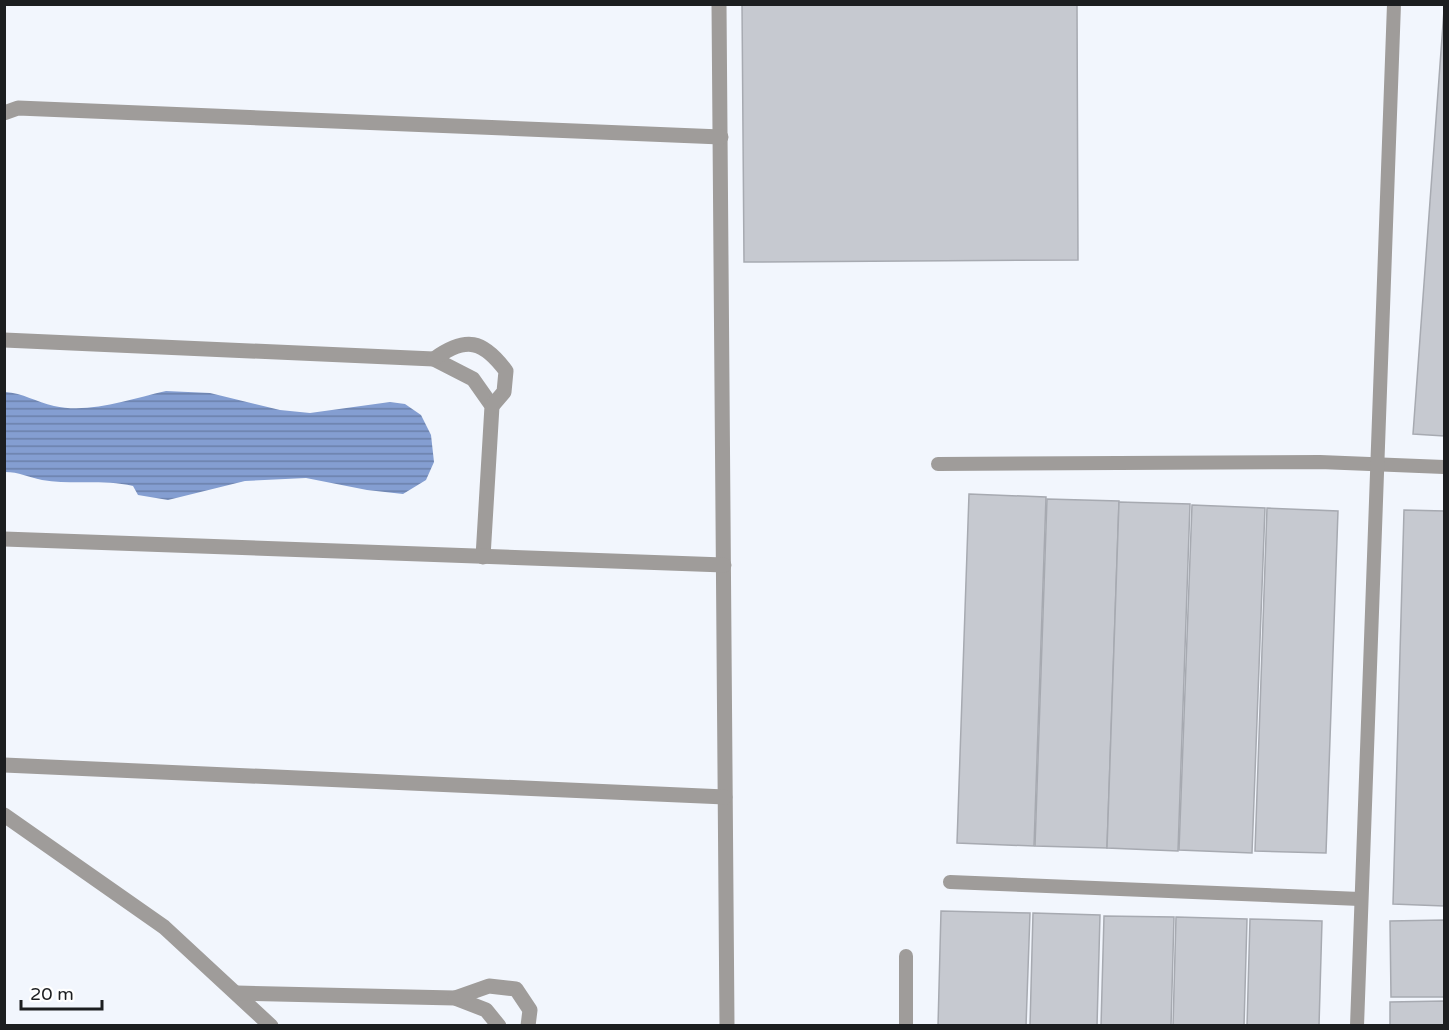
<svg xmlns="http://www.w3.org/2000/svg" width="1449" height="1030" viewBox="0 0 1449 1030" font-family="'Varela Round',sans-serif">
  <defs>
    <pattern id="water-rules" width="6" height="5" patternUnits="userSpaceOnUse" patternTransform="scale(1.5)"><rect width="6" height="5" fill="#849ed1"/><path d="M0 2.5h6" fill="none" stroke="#6b80a9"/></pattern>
  </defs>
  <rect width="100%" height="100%" fill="#f2f6fd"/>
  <path fill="url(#water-rules)" d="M166,391l44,2 70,17 30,3 80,-11 15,2 16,11 10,20 3,27 -8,18 -23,14 -36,-4 -61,-12 -61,3 -77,19 -30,-5 -5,-9c-30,-7 -61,-1 -91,-6 -14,-3 -23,-8 -37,-8v-80c18,1 31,10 49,14 36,8 76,-7 112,-15z"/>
  <g fill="#c6c9d0" stroke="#a7aab1" stroke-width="1.5">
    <polygon points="742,4 1077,4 1078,260 744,262"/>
    <polygon points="1444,10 1444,436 1413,434"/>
    <polygon points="969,494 1046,497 1034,846 957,843"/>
    <polygon points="1047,499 1119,501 1107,848 1035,846"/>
    <polygon points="1119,502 1190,504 1178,851 1107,848"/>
    <polygon points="1192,505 1265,508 1252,853 1179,850"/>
    <polygon points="1267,508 1338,511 1326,853 1255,851"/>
    <polygon points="1404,510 1444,511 1444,906 1393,904"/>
    <polygon points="941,911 1030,913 1026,1026 938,1026"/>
    <polygon points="1033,913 1100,915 1097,1026 1030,1026"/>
    <polygon points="1104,916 1174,917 1171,1026 1101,1026"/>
    <polygon points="1176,917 1247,919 1244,1026 1173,1026"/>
    <polygon points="1250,919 1322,921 1319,1026 1247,1026"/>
    <polygon points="1444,920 1444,997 1391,997 1390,921"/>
    <polygon points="1444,1001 1444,1026 1390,1026 1390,1002"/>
  </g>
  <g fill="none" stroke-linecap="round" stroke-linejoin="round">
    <g stroke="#9f9c9a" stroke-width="14">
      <polyline points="938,464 1320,462 1444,467"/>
      <polyline points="950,882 1360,899"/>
      <polyline points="906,1026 906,956"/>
      <polyline points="1357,1026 1394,4"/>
    </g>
    <g stroke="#9f9c9a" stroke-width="15">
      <polyline points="719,4 727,1026"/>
      <polyline points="4,113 18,108 721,137"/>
      <polyline points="4,340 434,359 473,379 492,406 483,557"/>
      <path d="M434,359c32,-23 49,-19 72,12l-2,21 -12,14"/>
      <polyline points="4,539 724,565"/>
      <polyline points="4,765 725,797"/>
      <polyline points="4,815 164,927 271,1026"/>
      <polyline points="237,993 455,998 486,1010 499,1026"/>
      <polyline points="455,998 489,986 516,989 530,1010 528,1026"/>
    </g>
  </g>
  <rect width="1449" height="1030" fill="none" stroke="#1c1e20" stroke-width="12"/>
  <path d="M21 1000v9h81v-9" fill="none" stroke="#1c1e20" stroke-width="3"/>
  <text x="30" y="1000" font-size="18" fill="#1c1e20" stroke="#ffffff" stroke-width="4.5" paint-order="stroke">20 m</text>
</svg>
